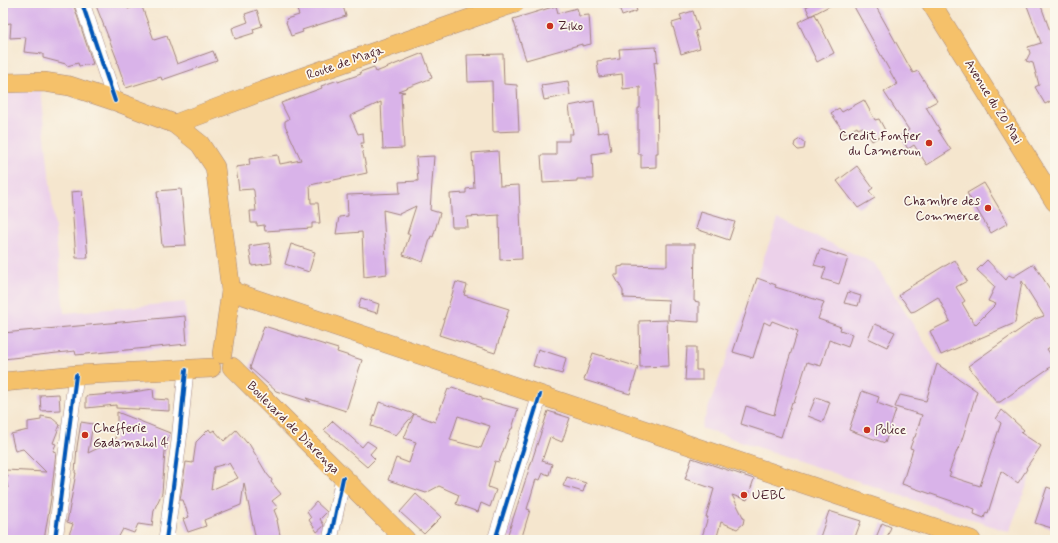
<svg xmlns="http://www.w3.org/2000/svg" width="1058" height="543" viewBox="0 0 1058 543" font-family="Mynerve,sans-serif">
  <rect width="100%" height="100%" fill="#fbf7ec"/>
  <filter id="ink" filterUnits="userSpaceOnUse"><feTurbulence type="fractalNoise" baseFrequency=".025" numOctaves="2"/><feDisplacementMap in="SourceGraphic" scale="8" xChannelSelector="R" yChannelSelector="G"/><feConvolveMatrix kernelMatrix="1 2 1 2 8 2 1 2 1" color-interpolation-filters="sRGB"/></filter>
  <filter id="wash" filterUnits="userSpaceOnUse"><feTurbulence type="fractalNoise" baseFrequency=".012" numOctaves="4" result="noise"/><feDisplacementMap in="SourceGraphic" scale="16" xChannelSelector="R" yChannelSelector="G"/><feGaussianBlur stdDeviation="0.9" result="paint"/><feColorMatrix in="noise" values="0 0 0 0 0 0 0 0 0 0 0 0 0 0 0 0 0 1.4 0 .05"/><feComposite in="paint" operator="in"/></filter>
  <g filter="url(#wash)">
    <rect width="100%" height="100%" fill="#f5e6ce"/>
    <g fill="#ecd1ea">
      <polygon points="40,90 64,313 185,302 189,346 3,363 3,94"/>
      <polygon points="778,219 874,263 938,364 990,399 1042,446 1009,532 701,428"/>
    </g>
    <g id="blocks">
      <g fill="#d9b3e9" fill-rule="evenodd">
        <polygon points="3,3 73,3 93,64 79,66 78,63 67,66 66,64 43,58 43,54 24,52 26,37 10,38 11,23 3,24"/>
        <polygon points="95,3 126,3 128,9 141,4 154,40 167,36 177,64 213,51 217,61 162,80 161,77 126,88 117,62 118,62"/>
        <polygon points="299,3 342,3 346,16 302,30 303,32 291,36 286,22 287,22 286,19 299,15 297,10 301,9"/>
        <polygon points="618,3 634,3 637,11 622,16"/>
        <polygon points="813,3 835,3 810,16 806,7"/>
        <polygon points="852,3 874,3 913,73 918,71 937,101 926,107 940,130 938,130 951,150 927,165 914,145 908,149 900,136 909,130 884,92 897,84"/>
        <polygon points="1026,3 1040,3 1055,45 1055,99 1045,104 1035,87 1039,85 1033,63 1026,61 1030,53 1028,47 1041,43"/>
        <polygon points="556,6 558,13 577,8 579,16 589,15 591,44 582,46 582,44 526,60 513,19"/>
        <polygon points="257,10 262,26 253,29 254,33 235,39 232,28 248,22 245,14"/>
        <polygon points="693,11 699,30 695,31 700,48 681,54 672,23 682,20 680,15"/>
        <polygon points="815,14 834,53 817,62 798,22"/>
        <polygon points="656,47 658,63 654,62 657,91 658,153 656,153 656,167 641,168 641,154 638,154 638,108 640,108 640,87 623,89 622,74 599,77 597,61 620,58 619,49"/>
        <polygon points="423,53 432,78 398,91 405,92 401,93 404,148 383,149 381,102 350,116 358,134 363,133 364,143 361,143 367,173 310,185 311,203 318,203 320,223 312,223 312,228 265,231 264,225 257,226 257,223 251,223 250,211 256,211 254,191 253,189 239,190 236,167 250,165 249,159 278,155 280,164 301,160 285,125 285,121 289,119 281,103 322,88 321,86 338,80 338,82 361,74 360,72 374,67 376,72"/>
        <polygon points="503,54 504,84 517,85 519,131 493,132 492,81 468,82 467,55"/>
        <polygon points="568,81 570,95 544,100 541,85"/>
        <polygon points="864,100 875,120 879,119 886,132 872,141 863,127 858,129 857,127 845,134 831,113 839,108 842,112"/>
        <polygon points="594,101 598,133 608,131 611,151 592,154 593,179 577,179 577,181 543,183 541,155 556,155 556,141 569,141 569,134 573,134 569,106"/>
        <polygon points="800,139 805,143 804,149 798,150 794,146 795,142"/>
        <polygon points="498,151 500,186 519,185 522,259 500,260 499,215 467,217 468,227 452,227 450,194 466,193 466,189 474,188 472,153"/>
        <polygon points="434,156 430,210 440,213 433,237 431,236 423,262 403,255 410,234 407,234 416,206 399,214 383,210 387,274 364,277 362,232 336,234 339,217 348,216 347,195 400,193 399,182 418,181 416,157"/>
        <polygon points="857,166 873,188 869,191 875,198 858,208 837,181"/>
        <polygon points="984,183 1008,223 991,233 967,193"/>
        <polygon points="181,189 186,245 162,246 157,191"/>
        <polygon points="82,191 88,258 76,258 71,192"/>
        <polygon points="701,212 735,222 729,240 696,229"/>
        <polygon points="269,243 272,263 252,266 249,246"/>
        <polygon points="291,244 315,252 309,272 285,264"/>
        <polygon points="667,244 695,244 694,301 699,302 699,322 668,320 669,300 624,298 624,295 623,296 623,291 614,275 618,275 618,267 623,266 623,265 667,266"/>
        <polygon points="820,249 848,258 839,284 822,279 826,268 814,265"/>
        <polygon points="955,260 967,281 956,287 965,301 962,303 975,325 996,304 988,301 995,287 977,270 987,260 1006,280 1009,275 1013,277 1034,264 1055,297 1055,344 1047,349 1055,361 1055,364 1000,402 996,402 968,366 1035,319 1044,316 1022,281 1015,323 941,355 930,331 950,321 938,297 915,311 911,312 903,300 899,296 903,291 944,266 945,266"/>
        <polygon points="757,278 776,285 775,287 824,302 818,319 841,327 840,330 852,334 848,347 829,340 821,366 807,362 794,403 792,402 781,437 741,424 746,406 774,415 786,368 798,331 772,321 770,325 764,322 753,358 733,352"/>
        <polygon points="456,282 467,285 464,295 509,309 495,353 439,335"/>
        <polygon points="848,292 861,296 858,306 844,303"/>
        <polygon points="361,298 379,304 377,313 358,308"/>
        <polygon points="185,316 187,344 76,355 75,351 3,359 3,333"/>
        <polygon points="667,320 669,366 640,367 639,321"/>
        <polygon points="875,324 895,332 887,347 868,338"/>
        <polygon points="264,326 338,349 337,352 362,360 346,411 306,398 311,402 276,391 250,368"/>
        <polygon points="687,347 696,347 696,370 702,370 702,380 685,380"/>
        <polygon points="538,349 566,358 562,374 533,366"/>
        <polygon points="593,353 638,367 630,394 584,380"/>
        <polygon points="937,364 977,391 959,449 958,448 949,472 951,473 949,476 980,486 1001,423 996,419 1002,410 1024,430 1021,433 1041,446 1026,468 1027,469 1018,483 1001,471 988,513 986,512 984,518 974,514 975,509 902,484 913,449 910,448 914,437 915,437 922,415 895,407 900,395 926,401"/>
        <path d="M452,387l30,10v2l36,10 -6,20h-1l-12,33 -4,-1 -7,26 8,3 -6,17 -9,-4 -3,9 -22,-8 3,-9 -20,-9 -13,7 -38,-13 8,-22 13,5 7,-21 -12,-4 10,-24 21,8 13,-33 2,1zM458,416l32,10 -9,22 -31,-8z"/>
        <polygon points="153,389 154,399 169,400 169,411 116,408 116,405 86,408 86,396 126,393"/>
        <polygon points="862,391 879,397 877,403 896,410 885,443 849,430"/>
        <polygon points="59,394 60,410 41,411 40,395"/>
        <polygon points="816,397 830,402 823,422 808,416"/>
        <polygon points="379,402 414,414 396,435 371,426"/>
        <polygon points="548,411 570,418 562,442 550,437 542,461 552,464 549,475 543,473 540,480 536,479 527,509 530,510 521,540 518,540 507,537"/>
        <polygon points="117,412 170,433 165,447 167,448 165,451 162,493 154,510 152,526 138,524 134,533 123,529 117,540 67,540 73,524 67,522 76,473 75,473 77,447 81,422 93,424 88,453 115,440 117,429"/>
        <polygon points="41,416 52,418 60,425 53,443 56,444 53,451 56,452 51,498 44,540 3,540 3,490 8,488 5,478 8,477 5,470 46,472 23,449 15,451 11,434 28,430 28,422 41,420"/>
        <polygon points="333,421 362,447 367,441 376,447 370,454 375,459 367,467 324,430"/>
        <path d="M209,429l2,3 3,-2 10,11 12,-11 11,13 1,-1 19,32 5,6 -1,2 10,12 -9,7 6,7 -4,2 4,10h-1l4,20h-25l-12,-57 -3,22 -37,15 2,6 -18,6 -5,-13 6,-2 -6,-17h-3l6,-38 7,1 3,-21zM229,463l9,15 -27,12 3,-23z"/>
        <polygon points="692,458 754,479 747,500 732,495 744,519 743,524 737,529 721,522 716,540 701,540 708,517 706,517 714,489 685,479"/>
        <polygon points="567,477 586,483 583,492 563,486"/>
        <polygon points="1047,487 1055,490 1055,529 1035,523"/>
        <polygon points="416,494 441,517 424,534 400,512"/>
        <polygon points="316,502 327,512 320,519 324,525 323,527 317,532 309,520 311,518 307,512"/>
        <polygon points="829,511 861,521 854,540 819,540"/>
        <polygon points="882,523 891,527 886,540 875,540"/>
      </g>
    </g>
  </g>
  <g filter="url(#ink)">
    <use href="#blocks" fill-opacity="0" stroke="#a0827c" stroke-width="1"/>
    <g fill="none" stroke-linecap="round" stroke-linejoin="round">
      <defs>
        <g id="minor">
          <polyline points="82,3 115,101"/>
          <polyline points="55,540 76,375"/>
          <polyline points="166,540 179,441 186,370"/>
          <polyline points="330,540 343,478"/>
          <polyline points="495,540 540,395"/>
        </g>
        <g id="major">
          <polyline points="931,3 1055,202"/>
          <polyline points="3,83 44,82 70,86 115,101 175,124 200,144 215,167 231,291 222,354"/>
          <polyline points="175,124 263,91 515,3"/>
          <polyline points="231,291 971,540"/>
          <polyline points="232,367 406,540"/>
          <polyline points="3,382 76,375 211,368"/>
        </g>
      </defs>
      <use href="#minor" stroke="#a0827c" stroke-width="16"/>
      <use href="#major" stroke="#a0827c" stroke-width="20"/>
      <use href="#minor" stroke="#fff" stroke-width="15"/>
      <use href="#major" stroke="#f5c16b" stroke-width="19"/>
      <defs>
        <g id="cycleway">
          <polyline points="82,3 115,101"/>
          <polyline points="55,540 76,375"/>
          <polyline points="166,540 179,441 186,370"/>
          <polyline points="330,540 343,478"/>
          <polyline points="495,540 540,395"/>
        </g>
      </defs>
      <use href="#cycleway" stroke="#fbf7ec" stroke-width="6"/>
      <use href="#cycleway" stroke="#0057b8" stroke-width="4"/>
    </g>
  </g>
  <g fill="#c8321e" stroke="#fbf7ec" stroke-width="1.5">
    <circle cx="550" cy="26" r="4"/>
    <circle cx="929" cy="143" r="4"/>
    <circle cx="988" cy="208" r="4"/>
    <circle cx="867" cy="430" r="4"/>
    <circle cx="85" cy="435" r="4"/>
    <circle cx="744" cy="495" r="4"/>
  </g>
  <g text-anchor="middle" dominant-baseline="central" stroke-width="3.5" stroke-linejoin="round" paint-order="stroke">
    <g font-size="13" fill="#4a1f2b" stroke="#fbf7ec" text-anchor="start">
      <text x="558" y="26">Ziko</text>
      <text x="921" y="136" text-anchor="end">Credit Fonfier<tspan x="921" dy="15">du Cameroun</tspan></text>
      <text x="980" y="201" text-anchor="end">Chambre des<tspan x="980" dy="15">Commerce</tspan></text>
      <text x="93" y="428">Chefferie<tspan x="93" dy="15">Gadamahol 4</tspan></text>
      <text x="875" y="430">Police</text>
      <text x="752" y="495">UEBC</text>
    </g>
    <g font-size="13" fill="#4a1f2b" stroke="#fbf7ec">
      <text transform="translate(345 63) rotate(-19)">Route de Maga</text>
      <text transform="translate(993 102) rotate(58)">Avenue du 20 Mai</text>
      <text transform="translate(293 428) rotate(45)">Boulevard de Diarenga</text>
    </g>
  </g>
  <rect width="1058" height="543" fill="none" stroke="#fbf7ec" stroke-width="16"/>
</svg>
